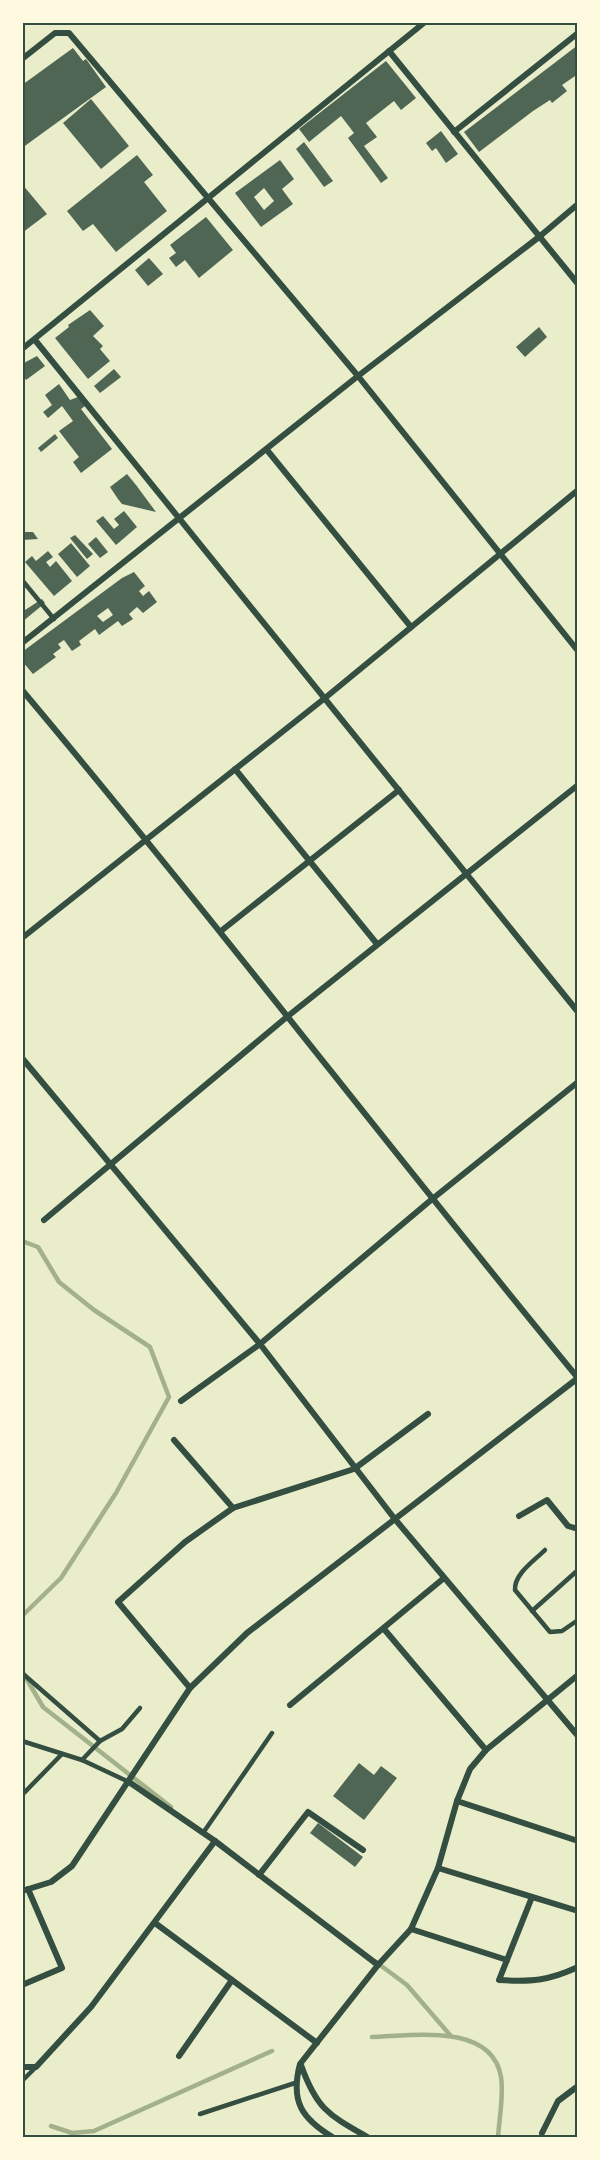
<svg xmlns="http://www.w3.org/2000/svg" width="600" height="2160" viewBox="0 0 600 2160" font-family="Figtree,sans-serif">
  <rect width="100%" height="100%" fill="#e9edc9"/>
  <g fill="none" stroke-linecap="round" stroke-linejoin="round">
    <g stroke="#a3b18a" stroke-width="4.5">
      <polyline points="22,1241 38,1247 59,1282 94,1310 150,1347 169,1397 116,1493 61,1578 22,1616"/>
      <polyline points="22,1671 43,1707 171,1807"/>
      <polyline points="376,1962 407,1985 450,2035"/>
      <path d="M372,2037c39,-1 120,-15 129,40 3,19 -2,42 -3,61"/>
      <polyline points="51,2126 72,2133 94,2131 272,2051"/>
    </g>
  </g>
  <g fill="#4f6655" fill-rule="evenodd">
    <polygon points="578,45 578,74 562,85 567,91 552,103 550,100 533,111 479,152 464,132"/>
    <polygon points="73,48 83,61 86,59 106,87 22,148 22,85"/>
    <polygon points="386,61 416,98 401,110 394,101 366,123 377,137 364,146 388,178 381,183 348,138 354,133 341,116 309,142 299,129"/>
    <polygon points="91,99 129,146 101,169 63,123"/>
    <polygon points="441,131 458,154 446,163 436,148 432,151 426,143"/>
    <polygon points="304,142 333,181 324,187 296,149"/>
    <polygon points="137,155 153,175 144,182 167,211 116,252 93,224 83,231 67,211"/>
    <path d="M280,160l14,19 -12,10 11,15 -32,23 -26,-34zM264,188l10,13 -10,9 -10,-13z"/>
    <polygon points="22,184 47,214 22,233"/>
    <polygon points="206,217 233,250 199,278 185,260 176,267 169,258 176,253 170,245"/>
    <polygon points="149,258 163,274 148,286 135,270"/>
    <polygon points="90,310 104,326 93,336 103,346 100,349 110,361 88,379 55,338 69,327 68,325"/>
    <polygon points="539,327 547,337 525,357 516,347"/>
    <polygon points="37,356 45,366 26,380 22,373 22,364"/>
    <polygon points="114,369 121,377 100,393 94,386"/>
    <polygon points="59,384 70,400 78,397 85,406 81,409 112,449 81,473 73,462 79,457 59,431 73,421 62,406 48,418 43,412 52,405 45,395"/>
    <polygon points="55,434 58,438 41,452 38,448"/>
    <polygon points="127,474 136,485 156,512 122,504 118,499 110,487"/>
    <polygon points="124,511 137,527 116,545 96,521 103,516 114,529 119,525 114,519"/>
    <polygon points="22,532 33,532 38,539 22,540"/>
    <polygon points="75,535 93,554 87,559 70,538"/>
    <polygon points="96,537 108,552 100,558 88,544"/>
    <polygon points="71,543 90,566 77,577 58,554"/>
    <polygon points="48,551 53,557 46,562 50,567 56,561 72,581 54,596 25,562 32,556 36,561"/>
    <path d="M134,572l11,14 -6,5 4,5 6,-5 8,11 -14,11 -6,-6 -8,7 4,5 -11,7 -4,-5 -19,14 -4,-6 -16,12 2,4 -9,6 -8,-11 -6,4 3,4 -8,6 3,3 -23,17 -11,-13v-9l100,-74zM108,608l5,7 -10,7 -6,-6z"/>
    <polygon points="42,599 45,603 22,622 22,612"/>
    <polygon points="359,1763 374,1775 381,1766 397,1778 364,1820 333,1796"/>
    <polygon points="318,1823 363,1857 355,1867 310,1833"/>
  </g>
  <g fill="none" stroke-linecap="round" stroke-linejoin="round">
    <g stroke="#344e41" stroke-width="4.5">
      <polyline points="22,580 54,619"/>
      <path d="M545,1550c-11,11 -31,24 -30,40l35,42 12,-1 16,-11"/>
      <polyline points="532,1611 578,1570"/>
      <polyline points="22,1673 100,1741"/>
      <polyline points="22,1741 82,1760 129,1782"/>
      <polyline points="82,1760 100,1741 122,1729 140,1708"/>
      <polyline points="22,1795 62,1754"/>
      <polyline points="203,1833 272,1733"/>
      <polyline points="22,2081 36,2067"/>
      <polyline points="200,2114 295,2083"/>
    </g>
    <g stroke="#344e41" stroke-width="6">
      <polyline points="389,51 578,284"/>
      <polyline points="22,59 55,33 69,33 358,376 578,651"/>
      <polyline points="454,132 578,33"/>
      <polyline points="35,340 578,1012"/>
      <polyline points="22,349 425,22"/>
      <polyline points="267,450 411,627"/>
      <polyline points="22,643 358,376 539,237 578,204"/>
      <path d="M22,690c190,226 368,460 556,688"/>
      <polyline points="235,769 377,944"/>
      <polyline points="221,931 399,790"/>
      <polyline points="22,938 325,698 578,490"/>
      <polyline points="22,1058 260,1344 394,1518 578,1736"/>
      <polyline points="44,1220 288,1016 578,785"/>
      <polyline points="181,1401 260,1344 431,1200 578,1082"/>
      <polyline points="174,1440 233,1508"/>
      <polyline points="519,1516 547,1500 568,1526 578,1529"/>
      <polyline points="384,1629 486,1750"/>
      <polyline points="190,1688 118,1602 185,1542 233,1508 354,1469 428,1414"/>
      <polyline points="290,1705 444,1578"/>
      <polyline points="129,1782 215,1841 378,1965"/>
      <polyline points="457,1801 578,1841"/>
      <polyline points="438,1868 578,1911"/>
      <polyline points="259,1875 308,1812 363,1850"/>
      <polyline points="22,1891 51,1882 72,1866 190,1688 247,1633 578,1378"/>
      <path d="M532,1897l-33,83c32,2 49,1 79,-13"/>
      <polyline points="155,1923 317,2043"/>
      <polyline points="411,1929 507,1960"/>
      <polyline points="22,1985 62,1968 28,1889"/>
      <polyline points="179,2056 232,1980"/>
      <path d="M301,2065c16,45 28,50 68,73"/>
      <polyline points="22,2067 36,2067 91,2007 215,1841"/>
      <polyline points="542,2133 558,2101 578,2086"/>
      <path d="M334,2138c-32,-19 -44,-36 -34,-74l78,-99 33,-36 27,-61 19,-67 13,-32 16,-19 92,-75"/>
    </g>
  </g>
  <rect width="600" height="2160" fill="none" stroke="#fefae0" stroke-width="48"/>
  <rect x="24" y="24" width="552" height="2112" fill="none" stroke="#344e41" stroke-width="2"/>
</svg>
